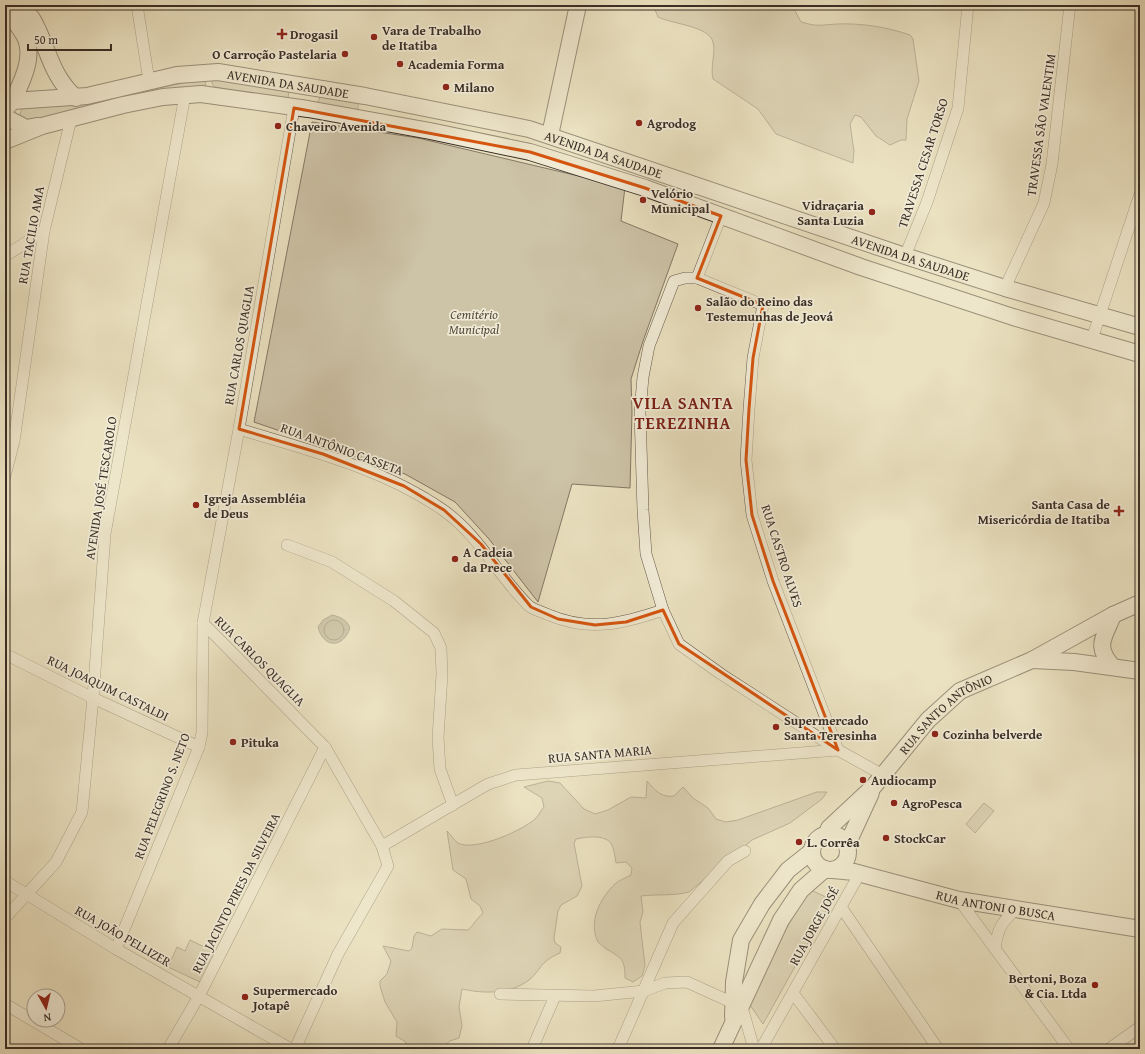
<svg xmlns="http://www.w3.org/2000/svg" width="1145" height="1054" viewBox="0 0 1145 1054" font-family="'Gentium Book Plus',serif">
  <rect width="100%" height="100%" fill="#ebe2c1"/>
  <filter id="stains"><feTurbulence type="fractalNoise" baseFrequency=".005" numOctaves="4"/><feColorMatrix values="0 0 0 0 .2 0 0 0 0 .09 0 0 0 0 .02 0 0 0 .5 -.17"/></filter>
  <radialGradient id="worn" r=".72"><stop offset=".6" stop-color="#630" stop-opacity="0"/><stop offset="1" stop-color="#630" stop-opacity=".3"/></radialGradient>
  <g fill="#cdc3a7" stroke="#837866">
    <path d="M653,5h139l9,17c17,5 19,3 36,2 25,-1 50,3 73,11l3,4 6,42 -12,38 -1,21h-5l-11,5 -14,-9 -15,-19 -6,-2 -5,9 4,27 -1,12 -77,-29 -18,-25 -45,-30c-3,-13 3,-26 0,-37 -4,-16 -41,-18 -55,-25z"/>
    <polygon points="213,79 289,92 288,98 282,100 215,87 212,84"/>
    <path d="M197,80l8,1 1,4 -39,5 -135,32 -11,-4c-2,-5 0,-8 4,-12l129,-17z"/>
    <polygon points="321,95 358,102 358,109 356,111 317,104"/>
    <polygon points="312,122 418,138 625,187 621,221 678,244 643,341 631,379 632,412 630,488 572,484 538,602 489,539 455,502 405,474 254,422"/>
    <path d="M548,781l12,2 24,26 11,5 13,-4 23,-13 15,1 1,-17c8,9 14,17 27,15l9,-9 10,11 15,10 8,11 10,3 12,-2 79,-28h10l-5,7 -32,24 -38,17 -63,52c-14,4 -32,2 -48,4l2,16 -3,10 5,44 -3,10 -9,6 -8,-4c0,-20 -4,-20 -20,-30 -2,-2 -5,-4 -7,-6 -10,-20 2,-44 17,-58 4,-4 11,-6 16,-9l1,-7 -6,-6 -10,1c-1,-6 -2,-15 -5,-20 -8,-9 -25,-6 -35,-4l-2,4 8,43 -5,10 -16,9 -3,6 -4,27 1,5 6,4 -1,6c-5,2 -10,5 -14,8 -6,5 -10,14 -17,19 -18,14 -45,14 -67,9l-3,18 3,19 -3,12 -9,3 -9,8h-35v-7l-10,-6 1,-14 -12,-20 -5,-16v-5l7,-7 4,-13 -8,-15 26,5 3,-3 2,-12 3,-4 14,4 11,-7 26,1c5,-4 8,-11 15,-17l-3,-7 -9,-7 -5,-20 -13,-9 -6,-39c4,4 7,9 11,12 17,9 66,-13 78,-25 3,-3 5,-8 8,-11l-2,-9 -18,-11z"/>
    <polygon points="984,803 994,811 975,833 966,824"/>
    <polygon points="809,889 832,900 763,1024 750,1005 773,952"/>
    <polygon points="190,940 215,952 200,982 168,967 177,947 185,951"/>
  </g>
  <path fill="#aea58c" stroke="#7f7563" d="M332,615c9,2 15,5 18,13 -7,21 -27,20 -32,-1l5,-7z"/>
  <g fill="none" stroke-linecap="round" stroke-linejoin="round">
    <circle stroke="#746a59" stroke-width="1" cx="334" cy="630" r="10"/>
    <defs>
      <g id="street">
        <polyline points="137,5 149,81"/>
        <polyline points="294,108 239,429 203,623 325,747 382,846 388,866 338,954 295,1049"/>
        <polyline points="5,256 44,231"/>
        <polyline points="905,256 927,202 958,108 968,5"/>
        <polyline points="697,278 721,216"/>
        <polyline points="1005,288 1044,203 1052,164 1070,5"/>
        <polyline points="1092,339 1140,194"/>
        <path d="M239,429c69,21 144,39 204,81 36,25 55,66 86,96 5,4 14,6 20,9 41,17 73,9 114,-5"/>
        <polyline points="5,476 14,441 44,231 71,119"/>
        <polyline points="287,545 332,562 394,601 434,633 441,648 442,674 438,738 440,769 453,805"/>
        <polyline points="5,654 93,698 199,747"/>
        <polyline points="838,750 773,581 752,515 746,460 749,409 753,358 763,305 697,278 685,278 674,281 649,346 643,377 640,412 643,510 646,554 663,610 679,644 721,674 838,750 883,775"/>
        <polyline points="382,846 488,784 516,775 838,750"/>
        <polyline points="5,881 116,949 291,1049"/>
        <polyline points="959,900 1069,1049"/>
        <polyline points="841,907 938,1049"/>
        <polyline points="5,918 56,862 82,812 93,698 105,534 185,95"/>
        <path d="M995,948c3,-20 6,-25 21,-39"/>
        <polyline points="116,949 199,747 202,733 203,623"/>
        <polyline points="793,993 835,1049"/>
        <polyline points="500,994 594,996 644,991 665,983 687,982 742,1007 754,1049"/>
        <polyline points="5,1004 81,1049"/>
        <polyline points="168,1049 199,996 325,747"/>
        <polyline points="532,1049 555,996"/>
        <polyline points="618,1049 673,923 728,861 745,851"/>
        <polyline points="761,1049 860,873"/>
        <polyline points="1109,1049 1140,1027"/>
      </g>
      <g id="secondary">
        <path d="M21,5c5,6 10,11 13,17 15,28 17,54 42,76"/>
        <path d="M5,8c7,10 16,20 21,31 8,20 -5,44 -13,62"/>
        <path id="s1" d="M5,109l8,-8 74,-5 90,-21 41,-3 147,24 164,33 376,127 100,32 135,39"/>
        <polyline points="5,117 26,128 37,126"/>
        <polyline points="550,135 578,5"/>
        <polyline points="5,141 42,126 123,105 163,97 201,94 308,109 430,131 530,152 645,188 861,267 1013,317 1140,354"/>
        <path d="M1113,615c-9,23 -19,31 0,52"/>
        <polyline points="1032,660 1074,662 1140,671"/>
        <circle cx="830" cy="852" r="18"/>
        <path id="s2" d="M827,834l2,-6 45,-42 54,-66 32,-29 72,-31 81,-45 27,-12"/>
        <polyline points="847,845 871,793"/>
        <path id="s3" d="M833,870l21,2 105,28 181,29"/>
        <polyline points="733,1017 734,982 741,940 762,904 788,870 812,851"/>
        <polyline points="721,1049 781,920 801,890 825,869"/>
      </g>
    </defs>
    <use href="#street" stroke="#665b4d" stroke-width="12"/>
    <use href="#secondary" stroke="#392e26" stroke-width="18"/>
    <use href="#street" stroke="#f2ecd7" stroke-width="11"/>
    <use href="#secondary" stroke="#f2ecd7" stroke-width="16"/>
  </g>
  <path d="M0 0H1145V1054H0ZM294,108l236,44 115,36 76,28 -24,62 66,27 -10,53 -4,51 -3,51 6,55 21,66 65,169 -159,-106 -16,-34 -37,12 -31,3 -37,-6 -27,-12 -50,-63 -37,-34 -40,-24 -81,-32 -84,-25z" fill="#ebe2c1" fill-opacity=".55" fill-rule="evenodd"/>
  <path fill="none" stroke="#d6550f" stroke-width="3" stroke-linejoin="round" d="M294,108l236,44 115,36 76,28 -24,62 66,27 -10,53 -4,51 -3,51 6,55 21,66 65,169 -159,-106 -16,-34 -37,12 -31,3 -37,-6 -27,-12 -50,-63 -37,-34 -40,-24 -81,-32 -84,-25z"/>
  <g fill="#8f2418" stroke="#f2ecd7" stroke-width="1.5">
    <path d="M280 28h4v4h4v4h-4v4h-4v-4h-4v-4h4z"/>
    <circle cx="374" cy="37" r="4"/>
    <circle cx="345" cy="54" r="4"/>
    <circle cx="400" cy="64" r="4"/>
    <circle cx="446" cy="87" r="4"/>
    <circle cx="639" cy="123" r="4"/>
    <circle cx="278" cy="126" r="4"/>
    <circle cx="643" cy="200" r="4"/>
    <circle cx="872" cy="212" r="4"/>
    <circle cx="698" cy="308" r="4"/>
    <circle cx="196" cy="505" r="4"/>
    <path d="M1117 505h4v4h4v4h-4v4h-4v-4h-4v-4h4z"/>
    <circle cx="455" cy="559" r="4"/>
    <circle cx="776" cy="727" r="4"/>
    <circle cx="935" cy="734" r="4"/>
    <circle cx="233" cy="742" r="4"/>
    <circle cx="863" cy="780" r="4"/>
    <circle cx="894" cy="803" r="4"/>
    <circle cx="886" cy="838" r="4"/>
    <circle cx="799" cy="842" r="4"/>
    <circle cx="1095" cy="985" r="4"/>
    <circle cx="245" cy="997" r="4"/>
  </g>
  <g text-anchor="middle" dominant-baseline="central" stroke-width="3.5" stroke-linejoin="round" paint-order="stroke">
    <g font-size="13" font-weight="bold" fill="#392e26" stroke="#f2ecd7" text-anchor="start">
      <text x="382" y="30">Vara de Trabalho<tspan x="382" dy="15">de Itatiba</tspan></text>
      <text x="290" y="34">Drogasil</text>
      <text x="337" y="54" text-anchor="end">O Carroção Pastelaria</text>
      <text x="408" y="64">Academia Forma</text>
      <text x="454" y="87">Milano</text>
      <text x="647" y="123">Agrodog</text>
      <text x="286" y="126">Chaveiro Avenida</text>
      <text x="651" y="193">Velório<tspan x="651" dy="15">Municipal</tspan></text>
      <text x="864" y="205" text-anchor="end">Vidraçaria<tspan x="864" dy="15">Santa Luzia</tspan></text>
      <text x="706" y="301">Salão do Reino das<tspan x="706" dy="15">Testemunhas de Jeová</tspan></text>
      <text x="204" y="498">Igreja Assembléia<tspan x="204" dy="15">de Deus</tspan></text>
      <text x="1110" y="504" text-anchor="end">Santa Casa de<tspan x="1110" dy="15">Misericórdia de Itatiba</tspan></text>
      <text x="463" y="552">A Cadeia<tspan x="463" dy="15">da Prece</tspan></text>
      <text x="784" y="720">Supermercado<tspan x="784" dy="15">Santa Teresinha</tspan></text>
      <text x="943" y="734">Cozinha belverde</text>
      <text x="241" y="742">Pituka</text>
      <text x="871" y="780">Audiocamp</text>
      <text x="902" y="803">AgroPesca</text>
      <text x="894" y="838">StockCar</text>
      <text x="807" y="842">L. Corrêa</text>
      <text x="1087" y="978" text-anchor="end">Bertoni, Boza<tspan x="1087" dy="15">&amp; Cia. Ltda</tspan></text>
      <text x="253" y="990">Supermercado<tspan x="253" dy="15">Jotapê</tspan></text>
    </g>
    <g font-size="13" fill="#392e26" stroke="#f2ecd7">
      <text stroke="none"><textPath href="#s1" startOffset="290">AVENIDA DA SAUDADE</textPath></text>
      <text transform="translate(1041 125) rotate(-82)">TRAVESSA SÃO VALENTIM</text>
      <text stroke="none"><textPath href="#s1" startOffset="614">AVENIDA DA SAUDADE</textPath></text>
      <text transform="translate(923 163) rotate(-72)">TRAVESSA CESAR TORSO</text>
      <text transform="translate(31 235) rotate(-80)">RUA TACILIO AMA</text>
      <text stroke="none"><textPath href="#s1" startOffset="938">AVENIDA DA SAUDADE</textPath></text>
      <text transform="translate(239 345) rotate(-80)">RUA CARLOS QUAGLIA</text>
      <text transform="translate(342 449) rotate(20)">RUA ANTÔNIO CASSETA</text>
      <text transform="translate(101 488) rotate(-81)">AVENIDA JOSÉ TESCAROLO</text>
      <text transform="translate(782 556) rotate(72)">RUA CASTRO ALVES</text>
      <text transform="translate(260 661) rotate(45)">RUA CARLOS QUAGLIA</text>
      <text transform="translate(108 688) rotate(26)">RUA JOAQUIM CASTALDI</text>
      <text stroke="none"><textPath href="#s2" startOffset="171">RUA SANTO ANTÔNIO</textPath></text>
      <text transform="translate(600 754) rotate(-5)">RUA SANTA MARIA</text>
      <text transform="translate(162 796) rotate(-69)">RUA PELEGRINO S. NETO</text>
      <text transform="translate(236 893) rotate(-63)">RUA JACINTO PIRES DA SILVEIRA</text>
      <text stroke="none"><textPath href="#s3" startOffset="167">RUA ANTONI O BUSCA</textPath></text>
      <text transform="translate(814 926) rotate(-61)">RUA JORGE JOSÉ</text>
      <text transform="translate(123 936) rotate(30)">RUA JOÃO PELLIZER</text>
    </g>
    <g font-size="13" font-style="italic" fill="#574c40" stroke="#f2ecd7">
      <text x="474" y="314">Cemitério<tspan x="474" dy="15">Municipal</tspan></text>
    </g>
    <g font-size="17" font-weight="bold" letter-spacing="1" fill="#7a1f14" stroke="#f2ecd7">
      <text x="683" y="402">VILA SANTA<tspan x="683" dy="20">TEREZINHA</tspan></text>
    </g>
  </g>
  <rect width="1145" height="1054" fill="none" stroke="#ebe2c1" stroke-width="20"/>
  <rect x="6" y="6" width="1133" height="1042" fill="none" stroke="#392e26" stroke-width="2"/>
  <rect x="10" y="10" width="1125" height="1034" fill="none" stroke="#392e26"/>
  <g transform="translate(46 1008) rotate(172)"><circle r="19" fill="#f2ecd7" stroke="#a8a090"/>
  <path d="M0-3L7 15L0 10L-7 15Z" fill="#8f2418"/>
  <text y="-6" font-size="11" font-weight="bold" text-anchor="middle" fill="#392e26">N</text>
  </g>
  <path d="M28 44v6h83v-6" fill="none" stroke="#392e26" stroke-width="2"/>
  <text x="34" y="44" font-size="12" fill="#392e26" stroke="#f2ecd7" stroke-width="3" paint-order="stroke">50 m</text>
  <rect width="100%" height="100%" filter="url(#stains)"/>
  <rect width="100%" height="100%" fill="url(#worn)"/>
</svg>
